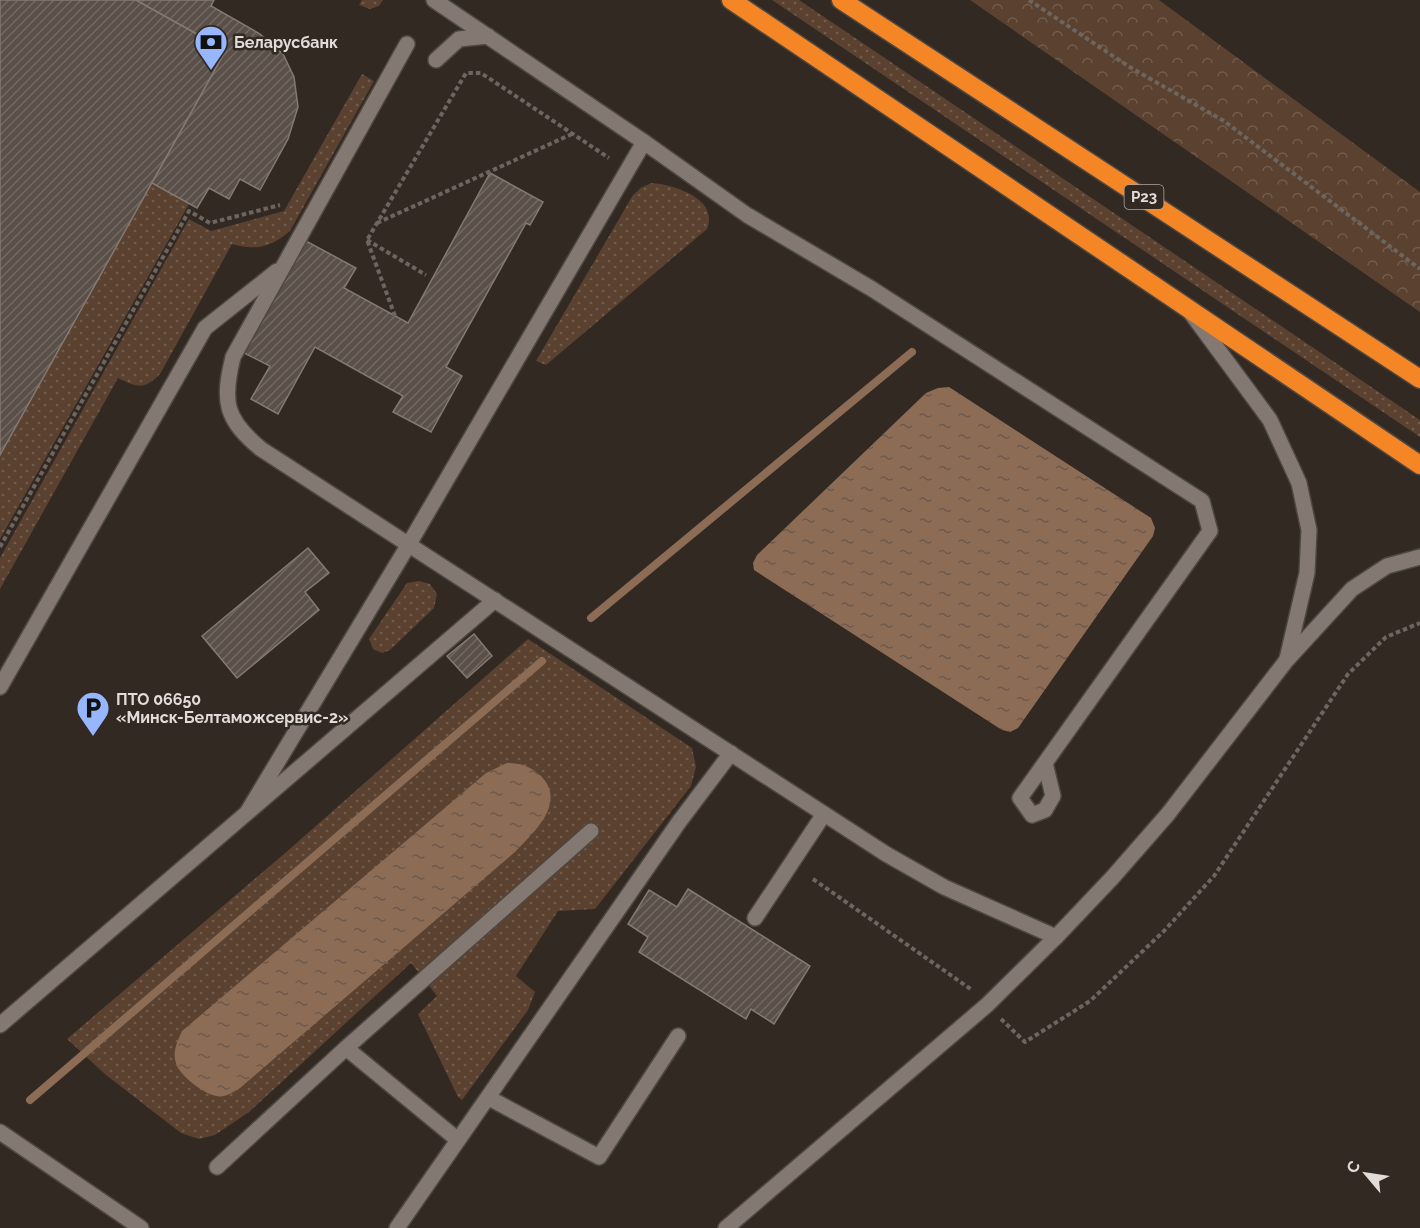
<svg xmlns="http://www.w3.org/2000/svg" width="1420" height="1228" viewBox="0 0 1420 1228" font-family="Raleway,sans-serif">
  <defs>
    <pattern id="grass-dots" width="8" height="8" patternUnits="userSpaceOnUse" patternTransform="scale(1.5)"><rect width="8" height="8" fill="#5b412f"/><path d="M2 2h.1M6 6h.1" fill="none" stroke="#725c4c" stroke-width="1.8" stroke-linecap="round"/></pattern>
    <pattern id="forest-crowns" width="20" height="18" patternUnits="userSpaceOnUse" patternTransform="scale(1.5)"><rect width="20" height="18" fill="#5b412f"/><path d="M2 6a3 3 0 1 1 6 0M12 15a3 3 0 1 1 6 0" fill="none" stroke="#725c4c"/></pattern>
    <pattern id="water-ripples" width="26" height="14" patternUnits="userSpaceOnUse" patternTransform="scale(1.5)"><rect width="26" height="14" fill="#8d6c56"/><path d="M2 4q2-2 4 0t4 0M15 11q2-2 4 0t4 0" fill="none" stroke="#6c594d"/></pattern>
    <pattern id="building-hatch" width="6" height="6" patternUnits="userSpaceOnUse" patternTransform="scale(1.5)"><rect width="6" height="6" fill="#5a5049"/><path d="M-1 1l2-2M0 6l6-6M5 7l2-2" fill="none" stroke="#716962"/></pattern>
  </defs>
  <rect width="100%" height="100%" fill="#322923"/>
  <g fill="url(#grass-dots)">
    <polygon points="362,0 383,0 379,6 370,9 359,5"/>
    <polygon points="772,0 799,0 1420,420 1420,437"/>
    <path d="M362,74l12,7 -84,150c-19,16 -34,20 -58,13l-72,130c-17,17 -23,13 -42,4l-118,211v-31l189,-339 22,12 73,-20z"/>
    <polygon points="152,183 189,204 0,539 0,455"/>
    <path d="M652,183c23,2 67,16 55,46l-161,136 -10,-4 97,-166 9,-8z"/>
    <polygon points="419,581 430,584 437,594 434,608 390,650 382,653 373,649 369,639 407,583"/>
    <polygon points="528,639 692,748 696,767 691,786 595,909 558,911 516,976 535,992 528,1010 462,1100 458,1097 418,1014 437,996 411,963 249,1112 215,1135 199,1139 181,1133 106,1075 67,1039 284,854"/>
  </g>
  <polygon fill="url(#forest-crowns)" points="970,0 1159,0 1420,192 1420,312"/>
  <g fill="url(#water-ripples)">
    <polygon points="949,387 1151,518 1155,528 1153,536 1018,728 1010,732 1002,730 754,570 753,563 757,555 926,393 938,388"/>
    <path d="M507,763c14,0 23,3 34,13 26,27 -7,56 -26,76l-275,236c-5,3 -11,7 -16,8 -14,4 -45,-20 -48,-33 -4,-11 2,-23 6,-32l304,-258z"/>
  </g>
  <g fill="none" stroke-linecap="round" stroke-linejoin="round">
    <g stroke="#8d6c56" stroke-width="8">
      <polyline points="591,618 912,352"/>
      <polyline points="30,1100 542,661"/>
    </g>
  </g>
  <g fill="url(#building-hatch)" stroke="#857a73" stroke-width="1.5">
    <polygon points="0,0 136,0 226,50 0,455"/>
    <polygon points="136,0 214,0 211,6 260,34 283,54 294,77 298,107 288,139 260,190 240,179 229,199 209,188 197,208 152,183 226,50"/>
    <polygon points="490,173 543,202 530,225 526,223 446,367 462,376 431,432 393,412 403,396 315,347 278,414 251,399 270,366 244,353 306,241 356,268 344,288 408,323"/>
    <polygon points="308,548 329,573 305,592 319,610 237,678 202,636"/>
    <polygon points="474,634 492,656 467,678 447,656"/>
    <polygon points="688,889 810,966 774,1024 751,1009 746,1019 639,952 648,937 628,924 649,890 677,907"/>
  </g>
  <g fill="none" stroke-linecap="round" stroke-linejoin="round">
    <defs>
      <g id="lane">
        <polyline points="434,0 644,142 747,215 872,289 1202,501 1210,531 1020,798 1032,815 1045,810 1053,796 1045,763"/>
        <path d="M407,44l-174,313c-11,45 -8,62 28,92l625,405 58,33 112,50 56,-59 56,-64 118,-153 66,-72 35,-23 33,-9"/>
        <polyline points="436,60 459,39 488,36"/>
        <polyline points="1191,313 1270,420 1299,483 1309,530 1307,573 1287,659"/>
        <polyline points="0,687 205,328 277,271"/>
        <polyline points="248,811 409,544 644,142"/>
        <polyline points="755,918 824,814"/>
        <polyline points="0,1025 495,600"/>
        <polyline points="489,1098 599,1157 678,1036"/>
        <polyline points="0,1132 141,1228"/>
        <polyline points="458,1140 346,1048 591,831"/>
        <polyline points="217,1167 346,1048"/>
        <polyline points="397,1228 679,822 731,753"/>
        <polyline points="726,1228 987,1005 1056,937"/>
      </g>
      <g id="highway">
        <polyline points="731,0 1420,465"/>
        <polyline points="841,0 1420,379"/>
      </g>
    </defs>
    <use href="#lane" stroke="#4e4741" stroke-width="18"/>
    <use href="#highway" stroke="#4e4741" stroke-width="21"/>
    <g stroke="#6d6560" stroke-width="4" stroke-dasharray="4.5 3" stroke-linecap="butt">
      <polyline points="1029,0 1128,66 1224,121 1420,269"/>
      <polyline points="377,223 572,134"/>
      <polyline points="367,240 426,275"/>
      <polyline points="395,316 367,240 466,73 481,73 609,158"/>
      <polyline points="0,547 189,211 210,223 280,205"/>
      <polyline points="813,879 972,990"/>
      <polyline points="1001,1019 1025,1042 1090,1001 1164,931 1214,876 1348,674 1386,637 1420,623"/>
    </g>
    <use href="#lane" stroke="#847972" stroke-width="15"/>
    <use href="#highway" stroke="#f48626" stroke-width="18"/>
  </g>
  <defs>
    <symbol id="bank-pin" viewBox="-11 -11 22 30"><path d="M0 17L-7.5 6A9.5 9.5 0 1 1 7.5 6Z" fill="#96b6fd" stroke="#322923"/><path d="M-6-4H6V4H-6ZM0-2.3a2.3 2.3 0 1 0 0 4.6a2.3 2.3 0 1 0 0-4.6Z" fill="#111"/></symbol>
    <symbol id="parking-pin" viewBox="-11 -11 22 30"><path d="M0 17L-7.5 6A9.5 9.5 0 1 1 7.5 6Z" fill="#96b6fd" stroke="#322923"/><path d="M-3.5-5.5H1a3.5 3.5 0 0 1 0 7H-1V5.5H-3.5ZM-1-3.4V-.6H.8a1.4 1.4 0 0 0 0-2.8Z" fill="#111"/></symbol>
  </defs>
  <g fill-rule="evenodd">
    <use href="#bank-pin" x="192" y="23" width="38" height="52"/>
    <use href="#parking-pin" x="74" y="689" width="38" height="52"/>
  </g>
  <g text-anchor="middle" dominant-baseline="central" stroke-width="5" stroke-linejoin="round" paint-order="stroke">
    <rect fill="#322923" stroke="#ada6a2" stroke-width="1.5" x="1124.5" y="185" width="39" height="24" rx="4.5"/>
    <g font-size="15" font-weight="bold" fill="#e2dcd8">
      <text x="1144" y="197">Р23</text>
    </g>
    <g font-size="16" font-weight="bold" fill="#e2dcd8" stroke="#322923" text-anchor="start">
      <text x="234" y="42">Беларусбанк</text>
      <text x="116" y="699">ПТО 06650<tspan x="116" dy="18">«Минск-Белтаможсервис-2»</tspan></text>
    </g>
  </g>
  <g transform="translate(1366 1174) rotate(299)" stroke="#322923" stroke-width="4.5" paint-order="stroke">
  <path d="M0-4.5L10 22L0 15L-10 22Z" fill="#e2dcd8"/>
  <text y="-9" font-size="16" font-weight="bold" text-anchor="middle" fill="#e2dcd8">С</text>
  </g>
</svg>
